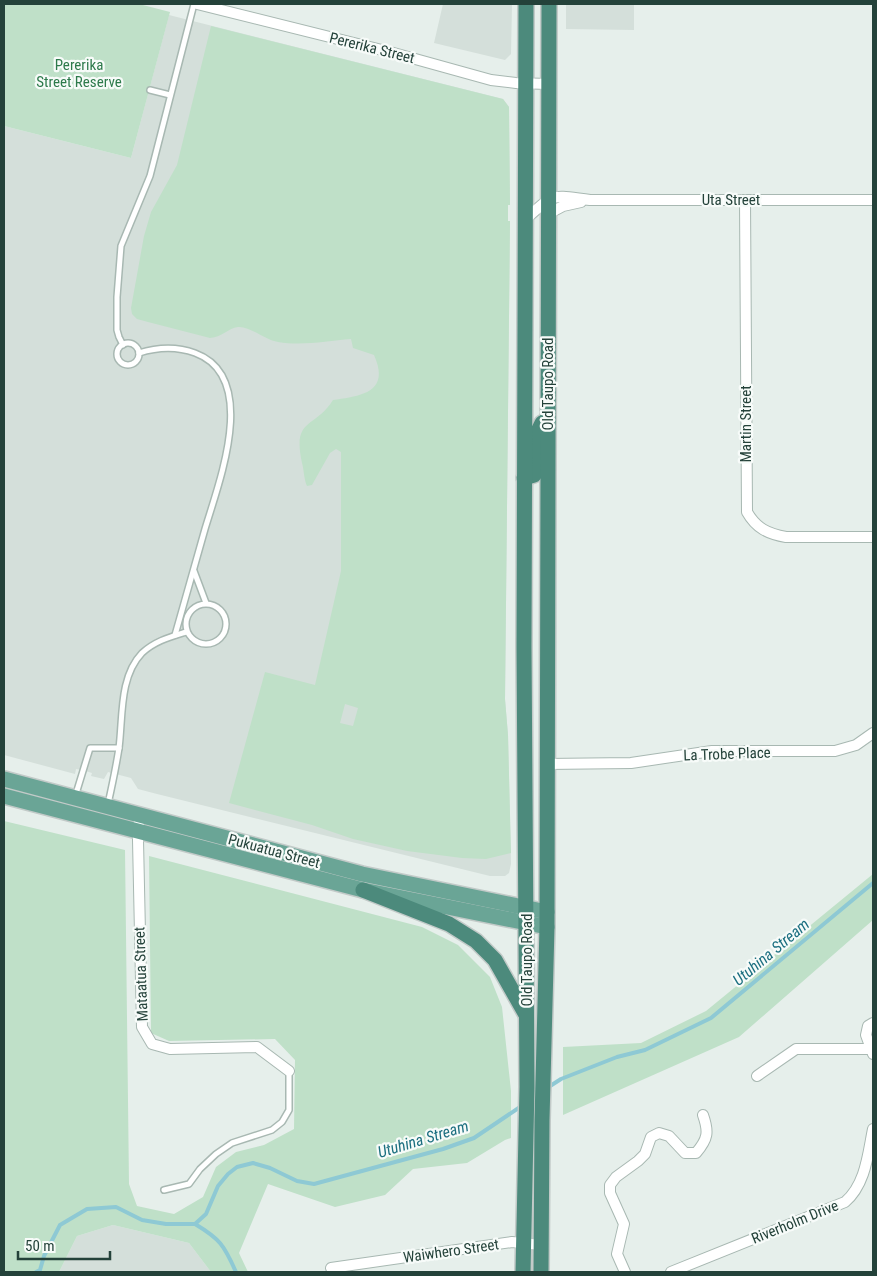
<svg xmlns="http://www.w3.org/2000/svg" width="877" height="1276" viewBox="0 0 877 1276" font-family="'Roboto Condensed',sans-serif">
  <rect width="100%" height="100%" fill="#e6efeb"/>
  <g fill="#d4dfda">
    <polygon points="443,4 512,4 511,54 505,60 434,43"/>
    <polygon points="566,4 634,4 634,30 566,29"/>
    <polygon points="169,15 503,99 509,107 510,205 508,205 508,221 510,221 505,699 508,735 511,864 509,873 505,876 490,876 157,794 138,789 131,778 108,772 104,779 91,776 92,773 82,770 76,769 75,774 4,755 4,126 131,158"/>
    <polygon points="113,1225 189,1243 211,1272 59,1272 77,1236"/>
  </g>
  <g fill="#bfe0c8" fill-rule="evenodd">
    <polygon points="4,4 139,4 170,12 131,158 4,126"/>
    <path d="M211,26l292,73 6,8 1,98h-2v16h2l-5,478 3,36 3,118 -25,6 -24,-1 -55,-7 -54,-12 -41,-14 -83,-22 36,-131 50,13 26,-114v-119l-5,-3 -6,4 -18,32 -5,1c-3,-6 -3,-16 -5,-23 -10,-46 13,-34 31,-63 27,-4 58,-7 41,-45l-21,-7 -2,-9c-23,2 -49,7 -73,3 -13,-2 -28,-16 -40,-15 -10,1 -15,10 -28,11l-62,-16 -11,-3 -5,-5 -1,-6 13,-72 7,-24 26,-47zM345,704l13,4 -5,18 -13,-3z"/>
    <polygon points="4,821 125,850 129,1184 137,1206 174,1214 203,1197 216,1167 236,1152 264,1145 294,1129 295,1060 275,1039 169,1041 151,1033 149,856 422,927 458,945 490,977 502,1007 511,1091 511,1138 505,1140 467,1163 413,1169 385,1195 335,1207 268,1184 239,1253 248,1272 211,1272 189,1243 113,1225 77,1236 59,1272 4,1272"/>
    <polygon points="873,874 873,920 739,1037 563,1115 563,1047 641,1043 706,1011"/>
  </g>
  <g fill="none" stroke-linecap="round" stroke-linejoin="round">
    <g stroke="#8ec9d4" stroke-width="4">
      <polyline points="547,1088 561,1079 617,1057 645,1050 711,1018 873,883"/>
      <path d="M195,1224c25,15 29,21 41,48"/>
      <polyline points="36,1272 40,1270 44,1256 60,1225 87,1209 116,1207 142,1220 166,1224 195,1224 206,1214 218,1186 228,1174 237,1167 253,1163 270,1168 297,1181 314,1184 443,1149 474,1138 523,1105"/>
    </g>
    <defs>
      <g id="service">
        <polyline points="150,90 170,95"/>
        <circle cx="128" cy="354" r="11"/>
        <polyline points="123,345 119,337 117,330 117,297 121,246 150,176 194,4"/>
        <path d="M139,353c19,-6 37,-7 56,0 65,24 24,129 10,176 -10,35 -20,71 -30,106"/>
        <polyline points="194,571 206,603"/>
        <circle cx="206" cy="624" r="20"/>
        <polyline points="75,797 90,748 119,748"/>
        <path d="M108,804c4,-18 8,-37 11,-56 4,-31 0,-71 23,-95 13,-12 28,-16 44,-21"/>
        <polyline points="164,1190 189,1184 200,1169 216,1154 232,1143 272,1130 282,1122 289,1110 289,1071"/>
      </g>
      <g id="minor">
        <polyline points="197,4 390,52 491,80 516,83 548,84"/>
        <path d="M745,200l2,312c9,16 21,22 39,25h87"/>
        <polyline points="548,214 563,206 581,202"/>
        <path d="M527,218c29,-26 24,-23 63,-18h283"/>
        <polyline points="546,764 631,763 712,751 835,751 856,745 873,733"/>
        <polyline points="139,816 138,840 142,1027 152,1044 170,1049 257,1047 289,1071"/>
        <polyline points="873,1054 866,1035 868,1026 873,1023"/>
        <polyline points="757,1076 796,1049 871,1049"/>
        <polyline points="331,1268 512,1242 541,1245"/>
        <path d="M625,1272l-8,-18 7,-30 -14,-31v-8l6,-8 22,-16 7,-7 6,-17 8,-4 10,3 16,17h11c12,-14 13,-21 7,-38"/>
        <path d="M671,1272l174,-70c21,-18 23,-49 28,-73"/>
      </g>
      <g id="primary">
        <polyline points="4,779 362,874 547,912"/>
        <polyline points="4,796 363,890 547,927"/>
      </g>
      <g id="trunk">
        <polyline points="524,478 534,475 536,472 538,431 542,423 548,420"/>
        <polyline points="363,890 449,924 476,941 495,960 525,1013"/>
        <polyline points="523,1272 527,1087 524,647 526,4"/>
        <polyline points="541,1272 542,1120 547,927 549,4"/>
      </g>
    </defs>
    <use href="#service" stroke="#a8b8b2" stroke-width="8"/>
    <use href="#minor" stroke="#a8b8b2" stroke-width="12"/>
    <use href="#primary" stroke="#c2cac8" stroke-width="18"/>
    <use href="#trunk" stroke="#c2cac8" stroke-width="18"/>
    <use href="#service" stroke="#fff" stroke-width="5"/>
    <use href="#minor" stroke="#fff" stroke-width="10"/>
    <use href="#primary" stroke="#6aa596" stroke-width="15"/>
    <use href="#trunk" stroke="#4c8a7c" stroke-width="15"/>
  </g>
  <g text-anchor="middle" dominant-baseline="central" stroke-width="4.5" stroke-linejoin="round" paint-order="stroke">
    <g font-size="15" fill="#24423a" stroke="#f7fbf9">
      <text transform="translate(372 48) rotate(14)">Pererika Street</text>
      <text x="731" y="200">Uta Street</text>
      <text transform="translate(548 384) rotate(-90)">Old Taupo Road</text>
      <text transform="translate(746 424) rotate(-90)">Martin Street</text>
      <text transform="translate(727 754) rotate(-2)">La Trobe Place</text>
      <text transform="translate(274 851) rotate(15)">Pukuatua Street</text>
      <text transform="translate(527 960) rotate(-90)">Old Taupo Road</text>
      <text transform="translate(141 974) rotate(-92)">Mataatua Street</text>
      <text transform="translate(795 1222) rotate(-22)">Riverholm Drive</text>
      <text transform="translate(451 1251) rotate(-8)">Waiwhero Street</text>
    </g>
    <g font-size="15" fill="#2d7a4b" stroke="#f7fbf9">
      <text x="79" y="65">Pererika<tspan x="79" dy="17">Street Reserve</tspan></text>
    </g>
    <g font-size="16" font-style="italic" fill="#1c6f80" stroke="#f7fbf9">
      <text transform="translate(771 952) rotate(-40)">Utuhina Stream</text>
      <text transform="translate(423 1139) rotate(-17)">Utuhina Stream</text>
    </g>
  </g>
  <rect width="877" height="1276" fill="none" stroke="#24423a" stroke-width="10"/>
  <path d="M18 1251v8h92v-8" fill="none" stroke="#24423a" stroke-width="2.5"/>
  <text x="25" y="1251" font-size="15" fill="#24423a" stroke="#f7fbf9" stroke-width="4" paint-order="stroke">50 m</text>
</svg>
